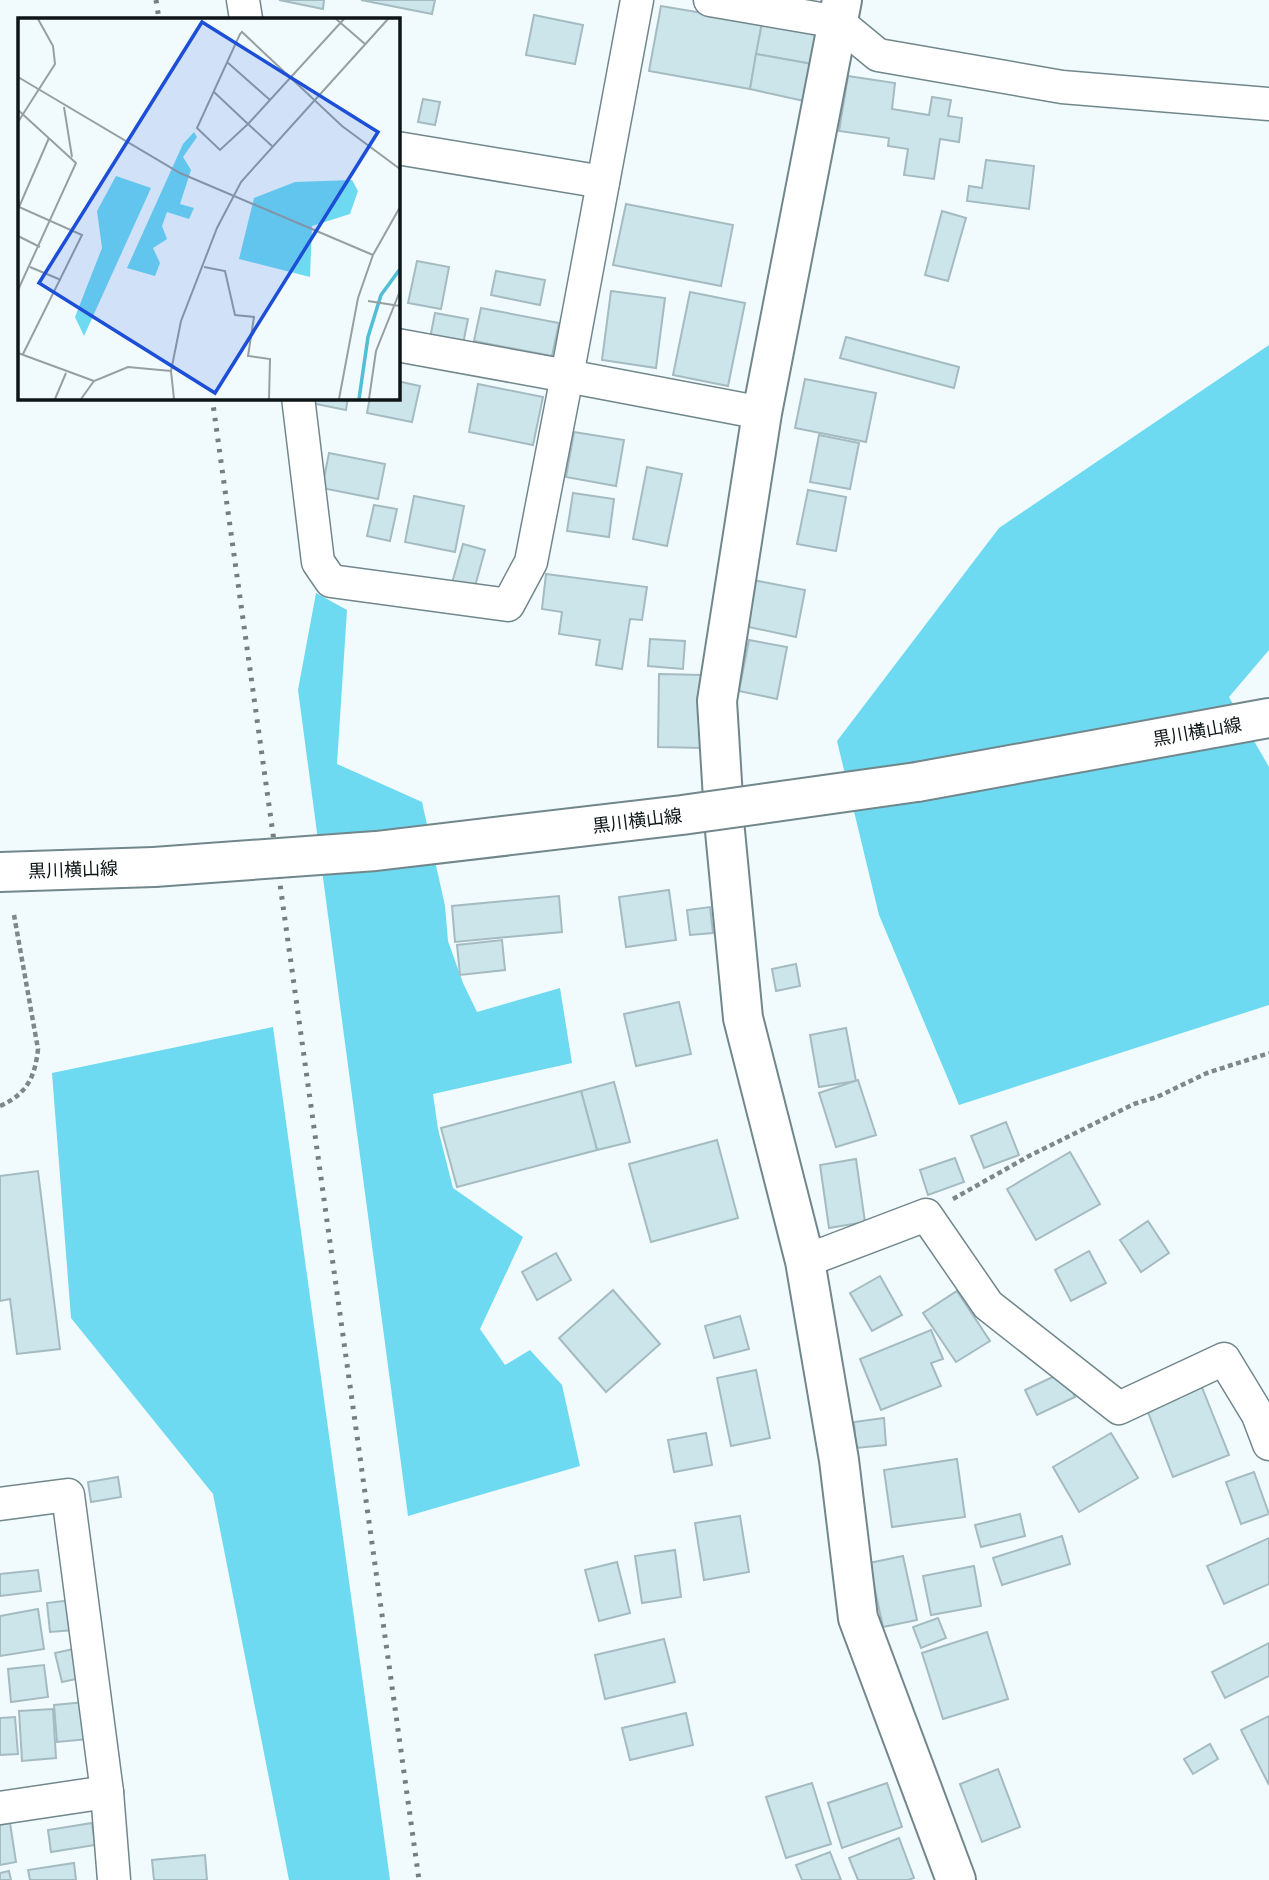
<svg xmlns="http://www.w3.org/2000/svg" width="1269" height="1880" viewBox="0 0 1269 1880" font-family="Ubuntu,'Noto Sans JP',sans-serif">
  <rect width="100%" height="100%" fill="#f1fbfd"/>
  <g fill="#6edaf2">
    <polygon points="1269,345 1269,650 1229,697 1269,767 1269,1005 959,1105 879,915 837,741 999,528"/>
    <polygon points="316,593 347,610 337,764 422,802 445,906 448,941 463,983 477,1012 560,988 572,1063 433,1094 438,1129 453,1188 523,1237 480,1329 505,1365 530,1350 562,1385 580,1466 408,1516 298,690"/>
    <polygon points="273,1027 390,1880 289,1880 213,1494 71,1318 52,1073"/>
  </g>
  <g fill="#cce5ea" stroke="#a4bbc1" stroke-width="2">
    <polygon points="279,0 324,0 323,9"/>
    <polygon points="361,0 435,0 432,14"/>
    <polygon points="661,6 762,23 750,89 649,71"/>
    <polygon points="534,15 583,25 575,64 526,55"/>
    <polygon points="762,23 818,32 812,64 756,54"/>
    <polygon points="756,54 812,64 804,101 750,89"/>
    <polygon points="848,76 895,83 892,109 929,115 932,97 951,100 948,116 962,118 959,142 940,139 934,179 904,175 908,149 888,146 889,138 839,131"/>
    <polygon points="423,99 440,102 435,125 418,122"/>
    <polygon points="986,160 1034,166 1029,209 967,201 969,186 982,188"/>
    <polygon points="626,204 733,225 721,286 613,265"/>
    <polygon points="942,211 966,218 948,281 925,275"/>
    <polygon points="417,261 449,267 441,309 408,303"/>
    <polygon points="496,271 545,280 540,305 491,295"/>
    <polygon points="611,291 665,298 656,368 602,360"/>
    <polygon points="690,292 745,303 728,386 673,375"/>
    <polygon points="481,308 559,323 552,356 474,341"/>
    <polygon points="435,313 468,319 463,344 430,338"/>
    <polygon points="846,337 959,367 954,388 840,358"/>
    <polygon points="805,379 876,393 866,442 795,428"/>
    <polygon points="397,381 420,386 412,422 367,413 370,397 397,397"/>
    <polygon points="478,384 543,397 533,445 469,432"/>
    <polygon points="312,397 348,397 346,410 311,403"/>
    <polygon points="574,432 624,440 616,486 566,477"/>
    <polygon points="819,435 859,443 850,489 810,482"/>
    <polygon points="329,453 385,464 378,499 322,488"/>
    <polygon points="647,467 682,474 667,546 633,539"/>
    <polygon points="808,490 846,497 836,551 797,544"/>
    <polygon points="573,493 614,499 609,537 567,531"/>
    <polygon points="414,496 464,506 455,552 405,542"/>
    <polygon points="374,505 397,509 390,541 367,536"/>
    <polygon points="463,544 485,550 474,590 452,583"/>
    <polygon points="546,574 647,587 642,620 630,619 622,669 596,665 600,640 559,634 562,612 542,609"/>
    <polygon points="753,580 805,590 796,637 744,626"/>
    <polygon points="650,639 685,641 683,669 648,666"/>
    <polygon points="749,640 787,647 777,699 739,691"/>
    <polygon points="659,674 704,675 703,748 658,747"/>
    <polygon points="669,890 676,940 626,947 619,897"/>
    <polygon points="559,896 562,932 455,942 452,906"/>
    <polygon points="710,907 713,933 690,935 687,910"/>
    <polygon points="502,940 505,970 460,975 457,945"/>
    <polygon points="796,964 800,986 776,991 772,969"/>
    <polygon points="679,1002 691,1054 636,1066 624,1014"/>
    <polygon points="846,1028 856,1081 819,1087 810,1035"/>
    <polygon points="858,1080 876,1135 836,1147 819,1093"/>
    <polygon points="614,1082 630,1142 597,1150 581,1091"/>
    <polygon points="581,1091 597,1150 457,1187 441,1128"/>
    <polygon points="1006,1122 1019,1155 984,1168 971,1136"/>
    <polygon points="717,1140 738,1218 651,1242 629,1164"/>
    <polygon points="1070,1152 1100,1204 1036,1240 1007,1189"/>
    <polygon points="955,1158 964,1182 928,1195 920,1170"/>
    <polygon points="856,1159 865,1222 829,1228 820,1165"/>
    <polygon points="38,1171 60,1349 17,1354 10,1299 0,1301 0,1176"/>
    <polygon points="1148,1221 1169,1253 1141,1272 1120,1240"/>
    <polygon points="1089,1251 1106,1283 1071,1301 1055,1270"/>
    <polygon points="556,1253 571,1280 537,1300 522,1272"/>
    <polygon points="880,1276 902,1315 872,1331 850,1293"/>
    <polygon points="613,1290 660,1344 606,1392 559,1338"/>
    <polygon points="957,1291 990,1341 956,1362 923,1313"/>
    <polygon points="740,1316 749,1349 714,1358 705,1326"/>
    <polygon points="931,1330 943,1359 931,1363 941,1386 881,1410 860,1359"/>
    <polygon points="756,1370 770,1438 731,1446 717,1378"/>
    <polygon points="1063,1372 1075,1397 1037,1415 1025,1390"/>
    <polygon points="1201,1385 1229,1455 1173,1477 1146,1407"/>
    <polygon points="884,1418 886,1445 856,1448 854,1422"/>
    <polygon points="706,1433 712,1465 674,1472 668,1440"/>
    <polygon points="1111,1433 1138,1478 1079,1512 1053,1467"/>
    <polygon points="957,1459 965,1517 892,1527 884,1470"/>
    <polygon points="1254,1472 1269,1514 1241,1524 1226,1482"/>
    <polygon points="118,1477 121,1497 91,1502 88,1482"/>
    <polygon points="1020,1514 1025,1536 981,1547 975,1525"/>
    <polygon points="740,1516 749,1572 704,1580 695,1523"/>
    <polygon points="1062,1536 1070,1564 1002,1585 993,1558"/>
    <polygon points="1269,1538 1269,1584 1224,1604 1207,1566"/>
    <polygon points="675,1550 681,1597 642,1603 635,1556"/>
    <polygon points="903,1556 917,1620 883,1627 869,1563"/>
    <polygon points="617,1562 630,1613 599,1621 585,1570"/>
    <polygon points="974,1566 981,1606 931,1615 923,1576"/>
    <polygon points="38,1570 41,1591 0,1596 0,1574"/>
    <polygon points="71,1600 74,1630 50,1632 47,1603"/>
    <polygon points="38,1609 44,1649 0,1656 0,1616"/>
    <polygon points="938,1618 946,1638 921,1648 913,1627"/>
    <polygon points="987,1632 1008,1699 943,1719 922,1653"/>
    <polygon points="664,1639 675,1682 605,1699 595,1655"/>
    <polygon points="1269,1643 1269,1676 1225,1698 1212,1672"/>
    <polygon points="78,1648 85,1677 62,1682 55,1653"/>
    <polygon points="44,1665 48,1697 11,1702 8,1669"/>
    <polygon points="85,1702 88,1739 57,1742 54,1705"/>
    <polygon points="53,1709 56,1758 22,1761 19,1711"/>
    <polygon points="686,1713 693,1745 630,1760 622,1728"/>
    <polygon points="1269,1716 1269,1785 1241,1730"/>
    <polygon points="15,1717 18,1754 0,1755 0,1718"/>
    <polygon points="1210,1744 1218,1759 1193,1774 1184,1759"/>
    <polygon points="998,1769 1020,1827 982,1842 960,1784"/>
    <polygon points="812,1783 831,1844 786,1858 766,1797"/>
    <polygon points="887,1783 902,1827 842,1848 828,1803"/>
    <polygon points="10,1823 16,1862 0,1865 0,1825"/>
    <polygon points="92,1823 95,1845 51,1852 48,1830"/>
    <polygon points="899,1838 914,1878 908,1880 858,1880 849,1858"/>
    <polygon points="830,1852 841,1880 802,1880 796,1865"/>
    <polygon points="205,1855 207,1880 154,1880 152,1860"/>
    <polygon points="74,1863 76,1880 30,1880 28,1870"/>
    <polygon points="9,1871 11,1880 0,1880 0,1873"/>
  </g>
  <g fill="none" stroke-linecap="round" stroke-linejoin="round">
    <defs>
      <g id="minor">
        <polyline points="243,0 246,19"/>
        <polyline points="637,0 567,376 762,413"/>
        <polyline points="710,0 838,22 878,55 1062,87 1269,104"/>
        <polyline points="397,148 603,182"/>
        <polyline points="298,397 318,562 331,581 508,605 531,562 567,376 397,345"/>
        <polyline points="805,1261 926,1215 988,1305 1119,1408 1224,1359 1258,1415 1269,1444"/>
        <polyline points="0,1504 68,1495 107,1792 114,1880"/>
        <polyline points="0,1808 107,1792"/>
      </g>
      <polyline id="tertiary" points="842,0 762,413 717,701 725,831 743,1018 805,1261 839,1460 858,1618 956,1880"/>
      <g id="secondary">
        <polyline points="917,782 1269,718"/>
        <polyline points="0,872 154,867"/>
      </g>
    </defs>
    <use href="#minor" stroke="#71878c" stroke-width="35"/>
    <use href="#tertiary" stroke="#71878c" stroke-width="42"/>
    <use href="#secondary" stroke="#71878c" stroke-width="42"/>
    <g stroke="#7e8789" stroke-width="4.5" stroke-dasharray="5 3.5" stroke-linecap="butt">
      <path d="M0,1106c27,-12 35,-29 38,-57l-24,-134"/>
      <polyline points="953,1199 1029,1156 1134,1104 1157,1097 1207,1073 1269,1053"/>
    </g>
    <use href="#minor" stroke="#fff" stroke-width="32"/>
    <use href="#tertiary" stroke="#fff" stroke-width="38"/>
    <use href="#secondary" stroke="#fff" stroke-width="38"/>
    <g stroke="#757e80" stroke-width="5" stroke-dasharray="3.5 7" stroke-linecap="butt">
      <polyline points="156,0 159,19"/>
      <polyline points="212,397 419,1880"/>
    </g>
    <defs>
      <polyline id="secondary-bridge" points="154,867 376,851 682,815 917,782"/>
    </defs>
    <use href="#secondary-bridge" stroke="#71878c" stroke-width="42" stroke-linecap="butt"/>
    <use href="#secondary-bridge" stroke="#fff" stroke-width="38"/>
  </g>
  <g text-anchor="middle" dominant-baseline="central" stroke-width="7" stroke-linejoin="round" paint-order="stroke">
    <g font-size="18" fill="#0d1517" stroke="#fff">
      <text transform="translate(1197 731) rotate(-10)">黒川横山線</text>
      <text transform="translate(637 820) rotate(-7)">黒川横山線</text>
      <text transform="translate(73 869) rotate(-2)">黒川横山線</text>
    </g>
  </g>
  <g transform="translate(18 18)">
    <rect width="382" height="382" fill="#f1fbfd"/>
    <path d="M176,114l3,5 -14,20 8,13 -11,34 14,4 -5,11 -22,-7 -5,14 5,13 -14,9 7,15 -5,13 -28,-8 56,-124zM98,158l35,12 -67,148 -9,-19 27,-69 -5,-37zM334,162l6,11 -8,23 -38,12 -2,51 -71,-18 15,-61 41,-16z" fill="#6edaf2"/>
    <path fill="none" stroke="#50bed5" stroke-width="3.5" d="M341,381l9,-62 13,-42 19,-26"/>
    <path fill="none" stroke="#969fa1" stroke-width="2" d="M318,1l29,25M209,44l43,38M0,59l162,96 193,82M196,74l34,32 -28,26 -23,-22 43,-94 2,-2 100,94 58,43M46,89l8,50M0,92l58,53 -58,127M0,104l37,-58 -2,-18 -15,-27M254,128l-24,-22 96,-105M0,218l22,11M12,249l31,13M186,249l21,4 10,44 19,2 -6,39 22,3 -1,40M350,283l32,5M0,335l76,28M5,336l59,-119 -63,-28 30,-69M37,381l11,-26M63,381l13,-18 34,-14 43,4M156,381l-3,-28 10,-50 36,-93 24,-46 147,-163M321,381l19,-101 15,-43 27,-48M351,381l7,-48 24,-60"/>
    <path fill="#1d4ed8" fill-opacity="0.15" stroke="#1d4ed8" stroke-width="3.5" d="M184,4l176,110 -163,261 -176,-110z"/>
    <rect width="382" height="382" fill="none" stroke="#0d1517" stroke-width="3.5"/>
  </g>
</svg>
